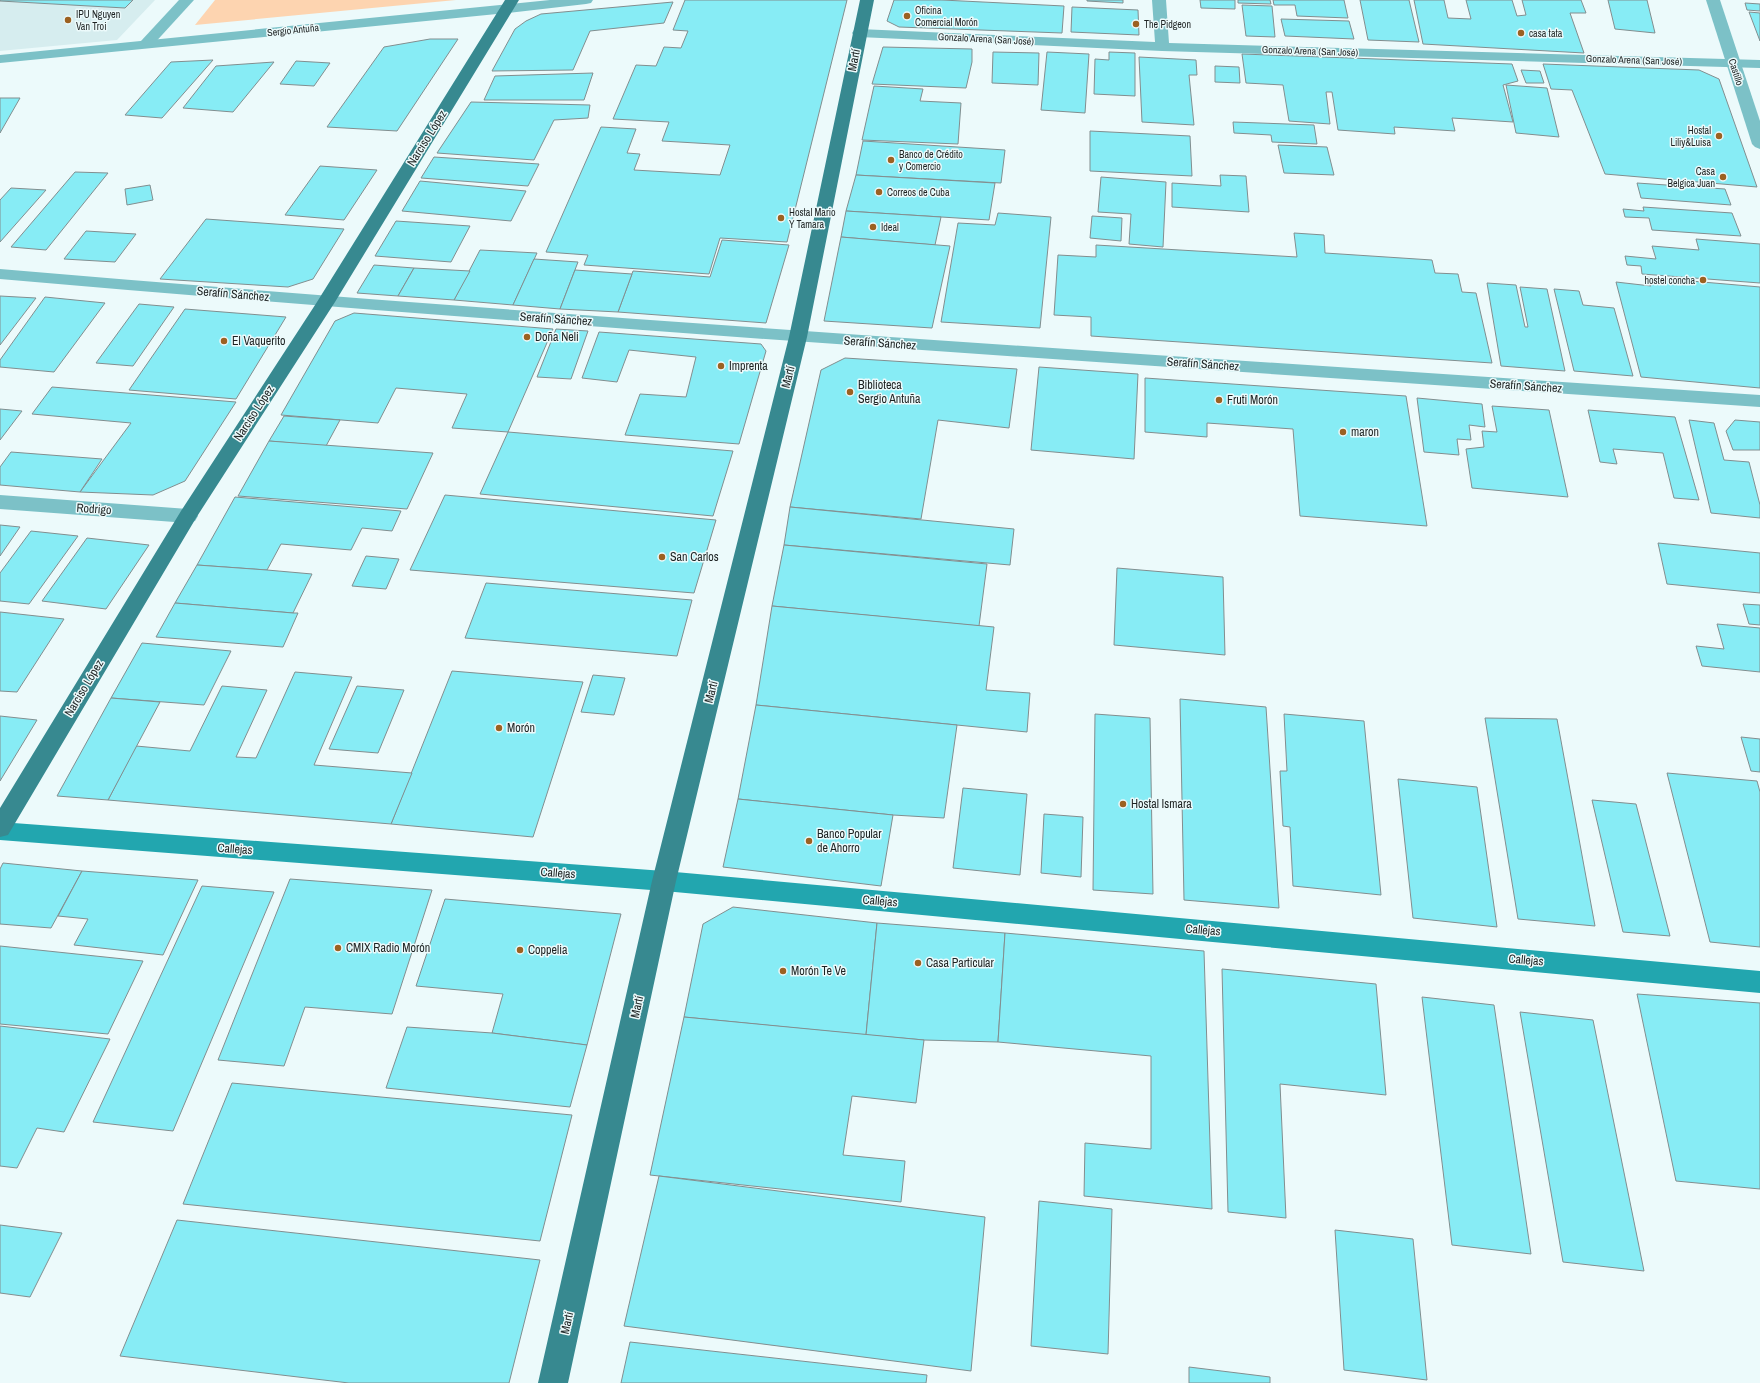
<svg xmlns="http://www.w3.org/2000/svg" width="1760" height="1383" viewBox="0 0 1760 1383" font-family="'Archivo Narrow',sans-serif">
  <rect width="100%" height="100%" fill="#ecfafb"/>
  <polygon fill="#d6edef" points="0,0 155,0 117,40 0,51"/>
  <polygon fill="#fdd4b0" points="215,0 456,0 195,25"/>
  <g fill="#87ecf5" stroke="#828e8f">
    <polygon points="0,0 133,0 125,8 0,1"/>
    <polygon points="685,0 847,0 787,242 720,238 709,274 584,265 588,255 546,252 601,127 636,129 627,153 640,154 634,170 720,175 730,145 662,141 669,122 613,119 636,65 656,66 664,47 681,48 688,31 673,30"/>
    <polygon points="894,0 942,0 1064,6 1062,33 899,27 887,21"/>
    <polygon points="1087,0 1123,0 1123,3 1087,1"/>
    <polygon points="1200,0 1235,0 1235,9 1201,8"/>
    <polygon points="1238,0 1270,0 1271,4 1238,3"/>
    <polygon points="1273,0 1344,0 1348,18 1297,16 1295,5 1274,5"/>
    <polygon points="1360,0 1409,0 1419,42 1368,40"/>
    <polygon points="1414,0 1444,0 1448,18 1471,19 1466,0 1512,0 1517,16 1526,15 1522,0 1581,0 1586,13 1570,13 1584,53 1423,44"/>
    <polygon points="1608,0 1647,0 1655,33 1615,29"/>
    <polygon points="673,2 664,23 590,31 573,70 492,71 515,29 526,21 541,14"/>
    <polygon points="1745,3 1760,4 1760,11 1747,10"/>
    <polygon points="1242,5 1272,6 1275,37 1246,36"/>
    <polygon points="1072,7 1138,10 1139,35 1071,32"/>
    <polygon points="1749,12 1760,13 1760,41"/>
    <polygon points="1281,19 1349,21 1354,39 1285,36"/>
    <polygon points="430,39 458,39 397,131 327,127 384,47"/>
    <polygon points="883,47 972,49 972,62 966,88 872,84"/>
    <polygon points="993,52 1039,53 1038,85 992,83"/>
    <polygon points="1047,52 1089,54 1085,113 1041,110"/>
    <polygon points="1109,52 1135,53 1135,96 1094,94 1095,59 1109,60"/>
    <polygon points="1242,54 1512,64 1518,81 1503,85 1513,122 1452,118 1455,131 1394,127 1395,134 1338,130 1332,92 1326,92 1330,124 1289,121 1283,85 1246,83"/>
    <polygon points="1139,57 1196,60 1197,75 1189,75 1194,125 1142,122"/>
    <polygon points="213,60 162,118 125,115 171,62"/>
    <polygon points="296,61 330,63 314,86 280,84"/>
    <polygon points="274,62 233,112 183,108 216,66"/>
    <polygon points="1543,64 1699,70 1719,79 1757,187 1605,174 1572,90 1551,89"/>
    <polygon points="1215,66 1239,67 1240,83 1215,82"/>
    <polygon points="1521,70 1540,71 1544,83 1526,83"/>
    <polygon points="593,73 584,100 484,100 495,76"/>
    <polygon points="1506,85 1547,88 1559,137 1516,133"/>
    <polygon points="874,86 923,89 920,101 961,103 958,144 862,140"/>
    <polygon points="0,98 20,98 0,133"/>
    <polygon points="471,102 590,105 588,118 554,120 534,160 437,153"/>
    <polygon points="1233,122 1314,125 1317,144 1272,142 1271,135 1234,133"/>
    <polygon points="1090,131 1190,136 1192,176 1090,171"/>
    <polygon points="863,141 1005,150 1001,183 856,175"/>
    <polygon points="1278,145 1327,147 1334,175 1284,173"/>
    <polygon points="434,157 539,164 528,186 421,178"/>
    <polygon points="320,166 377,170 344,220 285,215"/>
    <polygon points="75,172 108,173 46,250 11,247"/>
    <polygon points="856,175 995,183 989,220 846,211"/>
    <polygon points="1220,175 1246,176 1249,212 1172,207 1172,183 1221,186"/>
    <polygon points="1101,177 1166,182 1163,247 1129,244 1131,214 1098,212"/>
    <polygon points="420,181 526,191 511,221 402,211"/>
    <polygon points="1637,183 1725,189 1731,205 1641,198"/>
    <polygon points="150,185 153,200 127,205 125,189"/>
    <polygon points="11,188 46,190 0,242 0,200"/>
    <polygon points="1643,207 1732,213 1741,236 1652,230 1649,218 1625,217 1623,209 1644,211"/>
    <polygon points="846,211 941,217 935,245 841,237"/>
    <polygon points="998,213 1051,217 1040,328 941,322 958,223 995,225"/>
    <polygon points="1092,216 1122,218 1121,241 1090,238"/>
    <polygon points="206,219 344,229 313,279 288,287 160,279"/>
    <polygon points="396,221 470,226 451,262 375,256"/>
    <polygon points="86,231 136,234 115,262 64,259"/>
    <polygon points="1294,233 1324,235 1325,253 1432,260 1435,273 1458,274 1462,292 1476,293 1492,363 1091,336 1091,317 1054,315 1058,255 1096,257 1096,245 1297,257"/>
    <polygon points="841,237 950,246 932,328 824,321"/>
    <polygon points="1696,239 1760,244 1760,283 1642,274 1641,266 1627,265 1625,256 1656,259 1652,246 1699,250"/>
    <polygon points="722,240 789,245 766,323 618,312 633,271 710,277"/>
    <polygon points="480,250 537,253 513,305 454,300"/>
    <polygon points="534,259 578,262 560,309 513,305"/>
    <polygon points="374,265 414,268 398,296 357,293"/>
    <polygon points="414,268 470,271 454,300 398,296"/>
    <polygon points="575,270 632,274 618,312 560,309"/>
    <polygon points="1645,277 1760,287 1760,388 1641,377 1616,282 1651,286"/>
    <polygon points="1487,283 1516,285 1525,327 1528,327 1520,287 1547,289 1565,371 1501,366"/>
    <polygon points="1554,289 1579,291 1583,305 1614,308 1633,376 1574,371"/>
    <polygon points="0,296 36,298 0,345"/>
    <polygon points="45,297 105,303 54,372 0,367 0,360"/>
    <polygon points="139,304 174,307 133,366 96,363"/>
    <polygon points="185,309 286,317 236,399 129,390"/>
    <polygon points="354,313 553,329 508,432 452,428 467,394 396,388 378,423 281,415 335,321"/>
    <polygon points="556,329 588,331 571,379 537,377"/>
    <polygon points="599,332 761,344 766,351 739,444 625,435 640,394 686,397 696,357 629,350 617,382 582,378"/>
    <polygon points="845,358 1017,369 1009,428 938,420 921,519 790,507 821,370"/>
    <polygon points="1039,367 1138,374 1134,459 1031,450"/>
    <polygon points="1145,378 1406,396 1427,526 1300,516 1293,429 1207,423 1207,437 1145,432"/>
    <polygon points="52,387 163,396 236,402 185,481 153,495 80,492 131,423 32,414"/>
    <polygon points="1417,398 1482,404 1485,427 1469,425 1471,440 1457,439 1459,455 1424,452"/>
    <polygon points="1492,406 1549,410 1568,497 1472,488 1466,449 1484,447 1482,431 1497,432"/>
    <polygon points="0,409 22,411 0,440"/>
    <polygon points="1588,410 1675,417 1699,500 1674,498 1663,453 1613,449 1617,464 1600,462"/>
    <polygon points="284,416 340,420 326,446 269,441"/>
    <polygon points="1689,420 1714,423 1724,460 1749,462 1760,505 1760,518 1711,513"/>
    <polygon points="1735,420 1760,422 1760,450 1733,450 1726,431"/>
    <polygon points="508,432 733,451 713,516 480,494"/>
    <polygon points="269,441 433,453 407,509 238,496"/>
    <polygon points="11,452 102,459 80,492 0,485 0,467"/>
    <polygon points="445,495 716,520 694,593 410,570"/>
    <polygon points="235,497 401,511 392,531 362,528 351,550 281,544 267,570 197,565"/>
    <polygon points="790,507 1014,529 1010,565 784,545"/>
    <polygon points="0,525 20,527 0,556"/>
    <polygon points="31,531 78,536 29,604 0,601 0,573"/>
    <polygon points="87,538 149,545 106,609 42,601"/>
    <polygon points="1658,543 1760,553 1760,593 1667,584"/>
    <polygon points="784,545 987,564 979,626 772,606"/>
    <polygon points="366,556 399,559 386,589 352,586"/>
    <polygon points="197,565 267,570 312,574 293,613 175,603"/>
    <polygon points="1117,568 1223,577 1225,655 1114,645"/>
    <polygon points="486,583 692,600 677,656 465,638"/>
    <polygon points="175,603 293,613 298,613 283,647 156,637"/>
    <polygon points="1743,604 1760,605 1760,625 1749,624"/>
    <polygon points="772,606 994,627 986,690 1030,693 1027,732 756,705"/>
    <polygon points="0,612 64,619 17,692 0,691"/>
    <polygon points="1717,624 1760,628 1760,672 1702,666 1696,646 1724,649"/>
    <polygon points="142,643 231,651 204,705 111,698"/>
    <polygon points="452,671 583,682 533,837 391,824"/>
    <polygon points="295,672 352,677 314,765 412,773 391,824 108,800 136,746 190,751 222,686 267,690 236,757 256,758"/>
    <polygon points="593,675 625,678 614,715 581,712"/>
    <polygon points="357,686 404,690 378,753 329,749"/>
    <polygon points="111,698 160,702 108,800 57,796"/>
    <polygon points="1180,699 1266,707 1279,908 1184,900"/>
    <polygon points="756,705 957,725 944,818 893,815 738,799"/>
    <polygon points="1095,714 1150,718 1153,894 1093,890"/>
    <polygon points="1284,714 1364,721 1381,895 1293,886 1290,827 1283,826 1280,771 1287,771"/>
    <polygon points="0,716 37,720 0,781"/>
    <polygon points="1485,718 1557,719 1595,926 1518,919"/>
    <polygon points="1741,737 1760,739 1760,772 1751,771"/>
    <polygon points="1667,773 1757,781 1760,792 1760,947 1710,942"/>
    <polygon points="1398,779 1477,787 1497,927 1413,918"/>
    <polygon points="963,788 1027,794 1020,875 953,868"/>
    <polygon points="738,799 893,815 881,886 723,867"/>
    <polygon points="1592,800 1636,804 1670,936 1623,932"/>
    <polygon points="1044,814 1083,817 1081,877 1041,873"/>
    <polygon points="3,863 82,871 51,928 0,924 0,869"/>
    <polygon points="82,871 198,880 163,955 74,945 88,919 58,916"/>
    <polygon points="290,879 432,890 392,1014 305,1007 284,1066 218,1060"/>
    <polygon points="202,886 274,892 173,1131 93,1122"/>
    <polygon points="445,899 621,914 587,1045 492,1033 503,994 416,986"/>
    <polygon points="733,907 877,923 866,1035 684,1017 703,924"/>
    <polygon points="877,923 1005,933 998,1042 924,1040 866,1035"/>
    <polygon points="1005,933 1204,951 1212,1209 1084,1196 1085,1143 1151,1149 1151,1056 998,1042"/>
    <polygon points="0,946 143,961 108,1034 0,1024"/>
    <polygon points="1222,969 1376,984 1386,1095 1280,1084 1286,1218 1228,1212"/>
    <polygon points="1637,994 1760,1003 1760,1189 1676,1181"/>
    <polygon points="1422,997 1494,1005 1531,1254 1452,1245"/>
    <polygon points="1520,1012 1593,1020 1644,1271 1563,1262"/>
    <polygon points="684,1017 924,1040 916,1103 852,1096 843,1155 905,1161 901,1202 650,1175"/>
    <polygon points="0,1026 110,1039 64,1132 37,1128 17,1168 0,1166"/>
    <polygon points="407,1027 492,1033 587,1045 570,1107 386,1088"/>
    <polygon points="232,1083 572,1115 540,1241 183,1204"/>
    <polygon points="659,1176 985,1217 971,1371 624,1326"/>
    <polygon points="1039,1201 1112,1209 1108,1354 1031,1346"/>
    <polygon points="177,1220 540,1260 509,1383 349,1383 120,1356"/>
    <polygon points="0,1225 62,1233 30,1297 0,1293"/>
    <polygon points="1335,1230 1413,1239 1427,1380 1344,1370"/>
    <polygon points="630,1342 927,1375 926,1383 621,1383"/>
    <polygon points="1189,1367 1270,1377 1270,1383 1189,1383"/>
  </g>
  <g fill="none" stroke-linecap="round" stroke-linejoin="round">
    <g fill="#7cc1c7" fill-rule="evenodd">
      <polygon points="179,0 194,0 151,47 146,48 141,47 139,44 141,41"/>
      <polygon points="1152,0 1166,0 1169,43 1760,60 1760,68 1162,51 859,37 854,36 852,33 854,30 859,29 1155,42"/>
      <path d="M0,269c586,50 1173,87 1760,126v12c-587,-40 -1174,-77 -1760,-128z"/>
      <polygon points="0,495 188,509 195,511 198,516 195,521 188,523 0,509"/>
    </g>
    <g fill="#7cc1c7" fill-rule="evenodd">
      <polygon points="550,0 593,0 591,3 586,4 507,13 0,63 0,55"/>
      <polygon points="1706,0 1720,0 1760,121 1760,149 1755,147 1752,144"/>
    </g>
    <polygon fill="#22a6af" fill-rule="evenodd" points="0,822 664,871 1760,971 1760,993 664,891 0,840"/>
    <g fill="#378990" fill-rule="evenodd">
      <polygon points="505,0 519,0 335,302 196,518 8,835 0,837 0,808 181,511 317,302"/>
      <polygon points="860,0 874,0 807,337 676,881 568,1383 538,1383 652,881 789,337"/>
    </g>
  </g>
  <g fill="#9c6121" stroke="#ecfafb" stroke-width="1.5">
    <circle cx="907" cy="16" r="4"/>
    <circle cx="68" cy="20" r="4"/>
    <circle cx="1136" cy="24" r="4"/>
    <circle cx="1521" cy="33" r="4"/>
    <circle cx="1719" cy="136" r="4"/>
    <circle cx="891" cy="160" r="4"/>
    <circle cx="1723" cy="177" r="4"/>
    <circle cx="879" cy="192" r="4"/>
    <circle cx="781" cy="218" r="4"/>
    <circle cx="873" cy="227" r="4"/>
    <circle cx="1703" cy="280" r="4"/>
    <circle cx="527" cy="337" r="4"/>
    <circle cx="224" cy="341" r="4"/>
    <circle cx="721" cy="366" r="4"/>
    <circle cx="850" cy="392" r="4"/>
    <circle cx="1219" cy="400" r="4"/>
    <circle cx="1343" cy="432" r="4"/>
    <circle cx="662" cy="557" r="4"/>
    <circle cx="499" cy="728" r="4"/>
    <circle cx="1123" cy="804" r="4"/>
    <circle cx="809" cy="841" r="4"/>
    <circle cx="338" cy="948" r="4"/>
    <circle cx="520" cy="950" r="4"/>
    <circle cx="918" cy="963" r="4"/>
    <circle cx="783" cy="971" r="4"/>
  </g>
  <g text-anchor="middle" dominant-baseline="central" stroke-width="3" stroke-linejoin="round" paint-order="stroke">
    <g font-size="10" fill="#1d2222" stroke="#ecfafb" text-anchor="start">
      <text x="915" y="10">Oficina<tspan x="915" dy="12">Comercial Morón</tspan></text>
      <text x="76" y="14">IPU Nguyen<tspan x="76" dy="12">Van Troi</tspan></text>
      <text x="1144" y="24">The Pidgeon</text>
      <text x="1529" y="33">casa tata</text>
      <text x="1711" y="130" text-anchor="end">Hostal<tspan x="1711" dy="12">Liliy&amp;Luisa</tspan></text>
      <text x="899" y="154">Banco de Crédito<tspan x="899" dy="12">y Comercio</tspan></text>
      <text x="1715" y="171" text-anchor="end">Casa<tspan x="1715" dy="12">Belgica Juan</tspan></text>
      <text x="887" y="192">Correos de Cuba</text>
      <text x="789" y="212">Hostal Mario<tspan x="789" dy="12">Y Tamara</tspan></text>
      <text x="881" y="227">Ideal</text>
      <text x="1695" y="280" text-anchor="end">hostel concha</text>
    </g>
    <g font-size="10" fill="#1d2222" stroke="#ecfafb">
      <text transform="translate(293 30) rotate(-6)">Sergio Antuña</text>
      <text transform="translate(986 39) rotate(3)">Gonzalo Arena (San José)</text>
      <text transform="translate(1310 51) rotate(2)">Gonzalo Arena (San José)</text>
      <text transform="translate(1634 60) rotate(2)">Gonzalo Arena (San José)</text>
      <text transform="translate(1736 72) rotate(72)">Castillo</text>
    </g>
    <g font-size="12" fill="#1d2222" stroke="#ecfafb">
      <text transform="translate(854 60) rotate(-79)">Martí</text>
      <text transform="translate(427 138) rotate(-58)">Narciso López</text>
      <text transform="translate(233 294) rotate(5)">Serafín Sánchez</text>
      <text transform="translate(556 319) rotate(4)">Serafín Sánchez</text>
      <text transform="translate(880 343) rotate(4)">Serafín Sánchez</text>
      <text transform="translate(1203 364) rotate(4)">Serafín Sánchez</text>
      <text transform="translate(788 377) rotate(-76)">Martí</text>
      <text transform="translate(1526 386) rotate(4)">Serafín Sánchez</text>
      <text transform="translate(254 413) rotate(-57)">Narciso López</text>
      <text transform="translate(94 509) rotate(4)">Rodrigo</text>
      <text transform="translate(84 688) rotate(-59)">Narciso López</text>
      <text transform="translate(711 692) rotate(-76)">Martí</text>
      <text transform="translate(235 849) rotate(4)">Callejas</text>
      <text transform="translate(558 873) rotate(4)">Callejas</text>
      <text transform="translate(880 901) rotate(5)">Callejas</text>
      <text transform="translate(1203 930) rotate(5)">Callejas</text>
      <text transform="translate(1526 960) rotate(5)">Callejas</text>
      <text transform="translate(637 1007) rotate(-78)">Martí</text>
      <text transform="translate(567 1323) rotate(-78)">Martí</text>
    </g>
    <g font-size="12" fill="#1d2222" stroke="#ecfafb" text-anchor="start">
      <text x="535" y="337">Doña Neli</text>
      <text x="232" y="341">El Vaquerito</text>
      <text x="729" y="366">Imprenta</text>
      <text x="858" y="385">Biblioteca<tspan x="858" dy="14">Sergio Antuña</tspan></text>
      <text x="1227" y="400">Fruti Morón</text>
      <text x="1351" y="432">maron</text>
      <text x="670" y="557">San Carlos</text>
      <text x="507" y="728">Morón</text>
      <text x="1131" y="804">Hostal Ismara</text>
      <text x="817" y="834">Banco Popular<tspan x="817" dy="14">de Ahorro</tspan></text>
      <text x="346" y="948">CMIX Radio Morón</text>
      <text x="528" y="950">Coppelia</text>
      <text x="926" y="963">Casa Particular</text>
      <text x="791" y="971">Morón Te Ve</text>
    </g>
  </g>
</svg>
